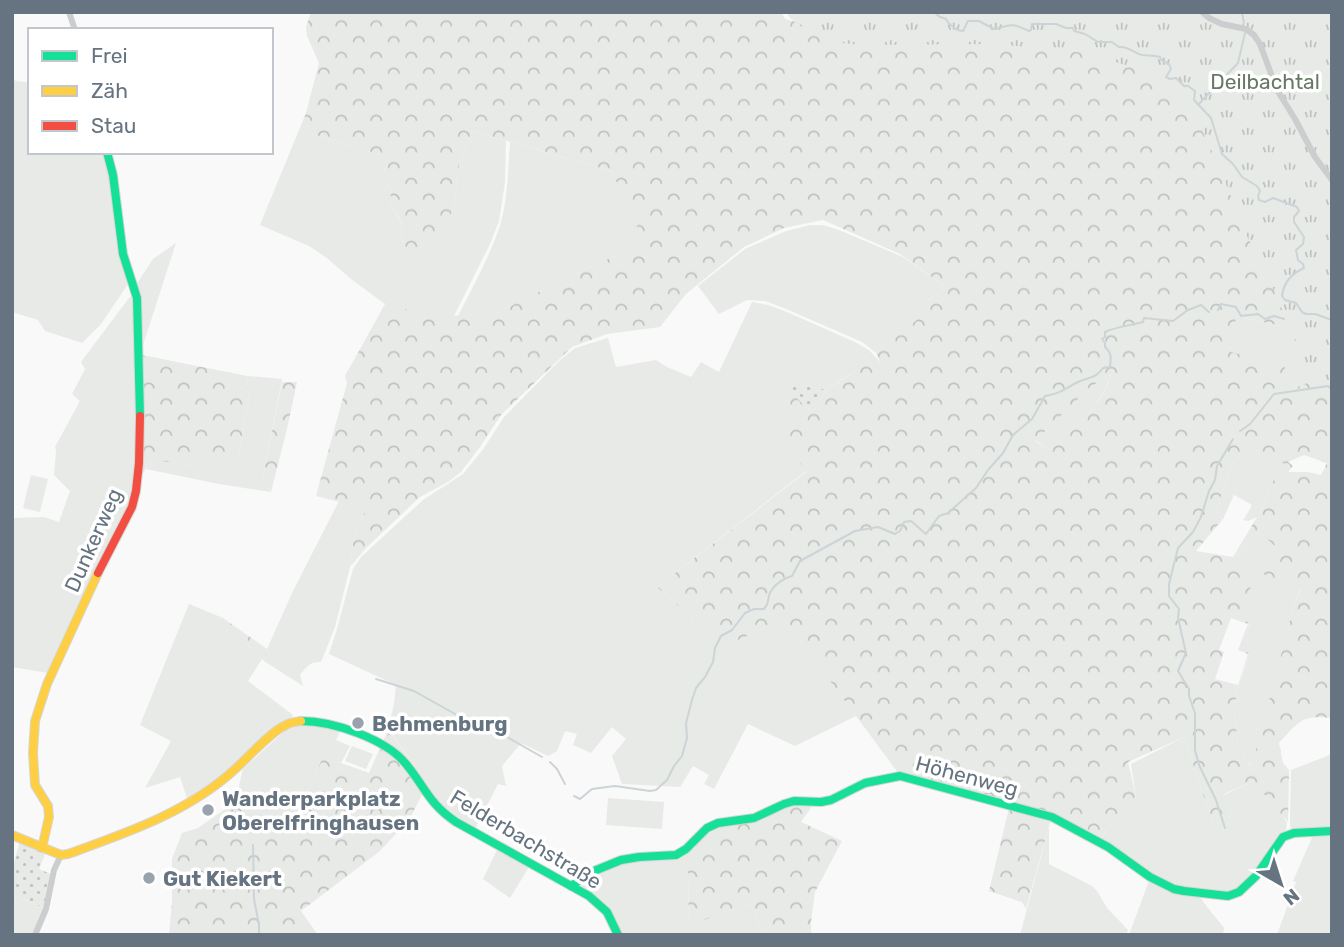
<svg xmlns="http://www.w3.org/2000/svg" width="1344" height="947" viewBox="0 0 1344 947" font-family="Rubik,sans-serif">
  <defs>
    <pattern id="forest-crowns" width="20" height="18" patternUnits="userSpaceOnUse" patternTransform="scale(1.75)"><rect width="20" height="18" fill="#e7eae6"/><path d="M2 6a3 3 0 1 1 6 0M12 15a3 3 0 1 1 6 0" fill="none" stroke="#bfc2c0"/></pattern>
    <pattern id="park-tufts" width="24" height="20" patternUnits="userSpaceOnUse" patternTransform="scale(1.75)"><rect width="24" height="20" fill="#e7eae6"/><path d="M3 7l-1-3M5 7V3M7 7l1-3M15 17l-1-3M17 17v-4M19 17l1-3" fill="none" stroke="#bfc2c0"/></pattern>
    <pattern id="garden-dots" width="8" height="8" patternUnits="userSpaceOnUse" patternTransform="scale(1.75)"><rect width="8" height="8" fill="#e7eae6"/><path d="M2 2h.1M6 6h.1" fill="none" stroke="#bfc2c0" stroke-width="1.8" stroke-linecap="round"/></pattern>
  </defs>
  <rect width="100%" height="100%" fill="#f9f9f9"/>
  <g fill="#e7eae6">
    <polygon points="12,80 30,83 30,152 106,152 128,284 101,324 82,343 45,331 38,320 12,312"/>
    <polygon points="299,130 390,158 381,179 392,190 389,203 402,224 401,238 412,260 441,239 454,206 459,164 472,131 506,141 505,182 499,221 490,244 454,316 422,316 403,308 403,299 398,294 385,304 351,279 327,258 309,246 260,225"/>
    <path d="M510,142l101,29 28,53 -13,27 -60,27 -73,37 -35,1c15,-30 33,-61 43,-94 7,-25 7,-54 9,-80z"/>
    <polygon points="1243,184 1332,391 1308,383 1289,391 1276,391 1284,376 1284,365 1231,352 1235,316 1281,326"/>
    <polygon points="810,225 823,225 839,230 903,257 946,287 925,303 924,315 876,353 862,342 784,308 765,301 747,300 719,314 698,286 745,249 786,231"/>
    <polygon points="176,243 142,348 142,355 140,293 136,285 153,259"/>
    <polygon points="134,295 139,431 131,506 48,673 12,667 12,518 44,517 59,522 70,491 54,475 56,451 55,447 80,401 72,394 85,369 81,362 129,298"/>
    <path d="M752,302l16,3 14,5 71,31 16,9 11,12c-20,4 -37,17 -54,28l-29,-7 -14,11 17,25 -18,13 24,39 -149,116 68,59 59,-27 72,97 -61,30 -47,-22 -34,65 -10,-5 5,-9 -16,-9 -13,21 -58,-3 -10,-28 14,-17 -14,-12 -21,26 -18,-8 4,-11 -12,-3 -8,20 -9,5 -27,-13 -19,23 4,20 -8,-2 -23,45c-29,-14 -40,-28 -57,-55l2,-2 -32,-43 6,-25 2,-19 -67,-31 8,-25 16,-60 8,-12 62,-57 40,-26 21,-26 20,-31 55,-56 16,-13 33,-10 8,29 40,-7 11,7 24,10 10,-15 18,10z"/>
    <path d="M1111,374c-11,34 -34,53 -61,76l-15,-10 54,-52z"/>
    <polygon points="247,376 282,379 265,465 263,483 271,492 219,484 146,469 148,464 159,462 176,462 185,466 196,463 202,458 238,458 249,399"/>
    <polygon points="1248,446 1290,465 1271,483 1261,511 1244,520 1252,505 1234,494 1223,519 1217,516 1219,502 1231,465"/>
    <polygon points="31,475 48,479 40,512 23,508"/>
    <path d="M339,501l27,8 -12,27 -4,31 -15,60 -14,35c-11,-1 -15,5 -21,13l3,11 -39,-25 3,-12 26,-58z"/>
    <polygon points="1273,516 1281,522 1268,539 1275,545 1272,553 1301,587 1294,606 1253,765 1245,760 1238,744 1234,710 1237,692 1249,654 1239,650 1250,624 1240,619 1256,568 1233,559"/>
    <polygon points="189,604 223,618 215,619 258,654 262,659 248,681 293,715 289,721 237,766 188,801 180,777 145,788 171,741 140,725"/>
    <polygon points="306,724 323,726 340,732 336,740 350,746 341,763 322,759 294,825 235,802 243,769 290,726"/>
    <polygon points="1184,737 1214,827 1232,815 1224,795 1253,781 1278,809 1287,823 1286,830 1281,834 1254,876 1233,892 1220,894 1168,884 1100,839 1126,806 1136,796 1131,764"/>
    <polygon points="352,746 373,754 366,769 345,761"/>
    <polygon points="1332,754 1332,828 1291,831 1290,823 1291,770"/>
    <polygon points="608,798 664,802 662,829 606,825"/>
    <polygon points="1049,827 1049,864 1092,886 1097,891 1107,908 1128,930 1126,935 1020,935"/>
    <polygon points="1314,833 1332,833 1332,935 1277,935 1296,882 1293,881"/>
    <polygon points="498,848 529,867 510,898 483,879"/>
    <path d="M680,855l9,20 -1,50 50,-18 10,-2 6,4 8,26h-142c-5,-27 -21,-34 -42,-48v-4l44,-22z"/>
    <path d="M1150,878l49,16c5,11 17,23 25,34l-1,7h-94z"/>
    <polygon points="12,895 45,908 33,935 12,935"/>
  </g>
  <g fill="url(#forest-crowns)" fill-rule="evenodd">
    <path d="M311,12h470l4,7 42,11 382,-14 -4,-4h127l-37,311 -14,3 -45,-10 -5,36 54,13 -1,11 -7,15h12l18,-8 13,1 12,7v327c-32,-3 -33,4 -53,25l4,20 6,7 -1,52 -35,-41 -29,13 8,21 -18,12 -30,-90 -56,25 8,34 -10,10 -26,33 -47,-23 -154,-42 -115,-155 -59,27 -68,-59 149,-115 -25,-40 19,-13 -17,-25 3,-7 22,22 12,-9 6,-10 33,-21 9,-5 12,-2 -4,-9 47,-38 2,-12 21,-16 -46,-33 -77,-34 -39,8 -40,19 -58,47 -26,33 -53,7 -35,13 -71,68 -21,32 -19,25 -13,10 -28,15 -54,51 -16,19 4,-31 12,-27 -50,-13 31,-113 -2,-7 40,-72 13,-10 5,5v9l19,8 71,-1 73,-37 60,-27 12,-27 -27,-53 -139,-40 -13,33 -5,42 -13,33 -29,21 -11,-22 1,-15 -13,-20 3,-13 -11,-11 9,-21 -91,-28 7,-17 13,-50 -12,-27 -1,-9zM1111,374c-8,32 -37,55 -61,76l-15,-9 54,-53zM1248,446l41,20 -18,17 -10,28 -17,8 8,-14 -18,-11 -12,25 -5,-3 2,-14 12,-37zM1304,455l23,8 -6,12 -13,-3h-20l5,-6 -5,-4zM1234,495l18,10 -9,15 5,1 9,-4 -24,40 -37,-6 27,-32zM1273,516l7,6 -13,17 8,7 -10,18 -2,10 38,14 -7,18 -42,159 -7,-5 -7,-16 -4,-34 3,-18 12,-39 -9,-3 10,-27 -10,-4 17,-51 -23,-10zM1231,618l17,6 -10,26 10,4 -10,31 -23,-6 9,-27 -5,-2z"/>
    <polygon points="142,355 247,376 249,399 238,458 202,458 196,463 185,466 176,462 159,462 148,464 140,480"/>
    <polygon points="282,382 297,382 287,429 271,492 263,483 265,465"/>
    <polygon points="223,618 267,649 264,661 249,646 215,626 215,619"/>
    <polygon points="388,730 420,772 413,778 423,793 409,820 380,851 301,911 318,935 169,935 172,903 172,859 182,833 198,828 235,802 294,825 322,759 341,763 369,773"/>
    <polygon points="784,805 813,805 801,822 842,841 815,892 811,922 811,935 762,935 754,909 748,905 738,907 688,926 689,875 680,856 710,828"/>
    <polygon points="1009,808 1051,819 1026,909 1022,902 989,891"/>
  </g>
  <polygon fill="url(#park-tufts)" points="786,12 1198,12 1208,20 1214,19 1216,12 1332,12 1332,405 1313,380 1301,356 1277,297 1247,236 1217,162 1192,110 1171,89 1135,69 1097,55 1051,48 982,44 864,45 841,43 816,33 791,19"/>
  <g fill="url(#garden-dots)">
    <polygon points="797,383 826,390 820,400 808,409 786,387"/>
    <polygon points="20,841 46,852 39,869 51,874 45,908 12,895 12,869"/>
  </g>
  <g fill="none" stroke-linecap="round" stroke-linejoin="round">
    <g stroke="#cdd4d7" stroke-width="2">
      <path d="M934,12l6,5 6,2c2,5 11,12 17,12l5,-10h11l15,8c20,-4 15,-7 35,2l2,-1 1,-6h24l10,4h7l1,3 11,3 13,8h14l7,5c10,-1 14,6 23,8 6,1 11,0 18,2l1,3 8,4 2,5 -5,8 4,2 6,-1 8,8h4l7,5 -1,9 17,18 11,36 11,10 9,13 15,9 3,5 -2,5 1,4 6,2 8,-4 24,9 2,4 -5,6v5l10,15 -1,7 -7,6 2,10 5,4 1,4c-13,6 -20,14 -22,28l3,4 11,3 6,9 4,2h9l17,6"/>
      <polyline points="1242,12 1244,24"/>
      <polyline points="1198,105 1238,63 1245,33"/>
      <polyline points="1218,310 1221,304 1236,307 1241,316 1258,314 1265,319 1274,316 1284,319"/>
      <polyline points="1240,431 1250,424 1274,394 1328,386 1332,390"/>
      <polyline points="376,679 414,691 480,728 507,737 542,757"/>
      <polyline points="550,762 557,769 565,784"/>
      <path d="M574,796l6,3 12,-10 23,-3 35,5 6,-1 11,-10 7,-14 8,-10 5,-18 -1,-15 6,-23 4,-12 9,-11 8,-15 2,-14 6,-12 11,-6 13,-17 9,-4h10c7,-8 2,-10 7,-18 4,-7 13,-13 21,-15l8,-15 55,-30 23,-4 17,7 5,-3 4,-9 7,-1 15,13 13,-18 9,-3 28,-25 12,-18 15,-17 10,-18 19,-16 13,-23c17,-3 19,-7 33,-14 11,-5 17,-3 25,-14l7,-1c1,-9 2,-14 -5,-20v-4l-3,-4 3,-2v-5c13,-6 24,-6 38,-10l1,-4 29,3 15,-11 13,-5 8,7"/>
      <polyline points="1225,828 1216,800 1199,765 1195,750 1195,713 1189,696 1189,689 1178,671 1186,653 1178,618 1179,609 1169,596 1169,584 1178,548 1193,532 1201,517 1209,491 1215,480 1217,466 1233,439"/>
      <polyline points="253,845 254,899 259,925 259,935"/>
    </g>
    <defs>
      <g id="fast">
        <polyline points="107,152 113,175 123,254 137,298 140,416"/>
        <path d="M301,721c32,0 85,18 105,43 19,23 23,40 50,58l133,74 18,16 11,23"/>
        <polyline points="571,886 594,871 621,860 639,857 676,855 686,849 707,828 718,823 754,818 784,804 794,801 821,802 831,800 865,783 900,776 1052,817 1108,847 1150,877 1174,889 1184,891 1228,896 1239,892 1256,876 1283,837 1294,833 1332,831"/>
      </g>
      <g id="slow">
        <path d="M12,835l49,20 7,-1c58,-21 118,-41 165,-83 13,-11 38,-40 53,-46 4,-3 10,-3 15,-4"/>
        <polyline points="42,848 49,817 48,806 35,785 33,753 35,721 47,684 98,573"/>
      </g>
      <polyline id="jam" points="98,573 132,507 136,491 139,463 140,416"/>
    </defs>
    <use href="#fast" stroke="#d5d6d7" stroke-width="10"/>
    <use href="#slow" stroke="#d5d6d7" stroke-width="10"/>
    <use href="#jam" stroke="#d5d6d7" stroke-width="10"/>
    <g stroke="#cccdce" stroke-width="6">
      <polyline points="69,12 75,30"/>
      <polyline points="1202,12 1209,18 1222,24 1246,29 1254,35 1260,44 1277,90 1295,119 1315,157 1332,180"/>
      <polyline points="35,935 46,909 54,870 61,855"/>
    </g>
    <use href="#fast" stroke="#16e098" stroke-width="8"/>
    <use href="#slow" stroke="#ffcf43" stroke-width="8"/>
    <use href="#jam" stroke="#f24e42" stroke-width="8"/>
  </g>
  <g fill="#99a3ab" stroke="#fff" stroke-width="2.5">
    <circle cx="358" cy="723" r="7"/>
    <circle cx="208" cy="810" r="7"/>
    <circle cx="149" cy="878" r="7"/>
  </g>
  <g text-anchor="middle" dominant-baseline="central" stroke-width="7" stroke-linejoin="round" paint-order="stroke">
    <g font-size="21" fill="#677965" stroke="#fff">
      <text x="1265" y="81">Deilbachtal</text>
    </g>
    <g font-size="21" fill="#667481" stroke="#fff">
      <text transform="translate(93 540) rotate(-66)">Dunkerweg</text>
      <text transform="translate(967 776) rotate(15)">Höhenweg</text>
      <text transform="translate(526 839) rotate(31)">Felderbachstraße</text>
    </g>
    <g font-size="21" font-weight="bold" fill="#667481" stroke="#fff" text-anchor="start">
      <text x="372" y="723">Behmenburg</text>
      <text x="222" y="798">Wanderparkplatz<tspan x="222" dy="24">Oberelfringhausen</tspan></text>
      <text x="163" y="878">Gut Kiekert</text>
    </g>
  </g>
  <rect width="1344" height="947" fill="none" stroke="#667481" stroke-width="28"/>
  <rect x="28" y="28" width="245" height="126" fill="#ffffff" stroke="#c2c7cd" stroke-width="2"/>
  <rect x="42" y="51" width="35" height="10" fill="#16e098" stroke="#c2c7cd" stroke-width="2"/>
  <text x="91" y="63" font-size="21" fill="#667481">Frei</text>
  <rect x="42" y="86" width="35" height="10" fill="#ffcf43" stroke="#c2c7cd" stroke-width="2"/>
  <text x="91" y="98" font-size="21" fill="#667481">Zäh</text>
  <rect x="42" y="121" width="35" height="10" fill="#f24e42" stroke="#c2c7cd" stroke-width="2"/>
  <text x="91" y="133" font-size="21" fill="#667481">Stau</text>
  <g transform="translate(1281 884) rotate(141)" stroke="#ffffff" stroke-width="5" paint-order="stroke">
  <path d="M0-5L12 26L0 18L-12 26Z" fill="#667481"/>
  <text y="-10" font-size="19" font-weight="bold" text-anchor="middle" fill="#667481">N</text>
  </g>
</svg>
